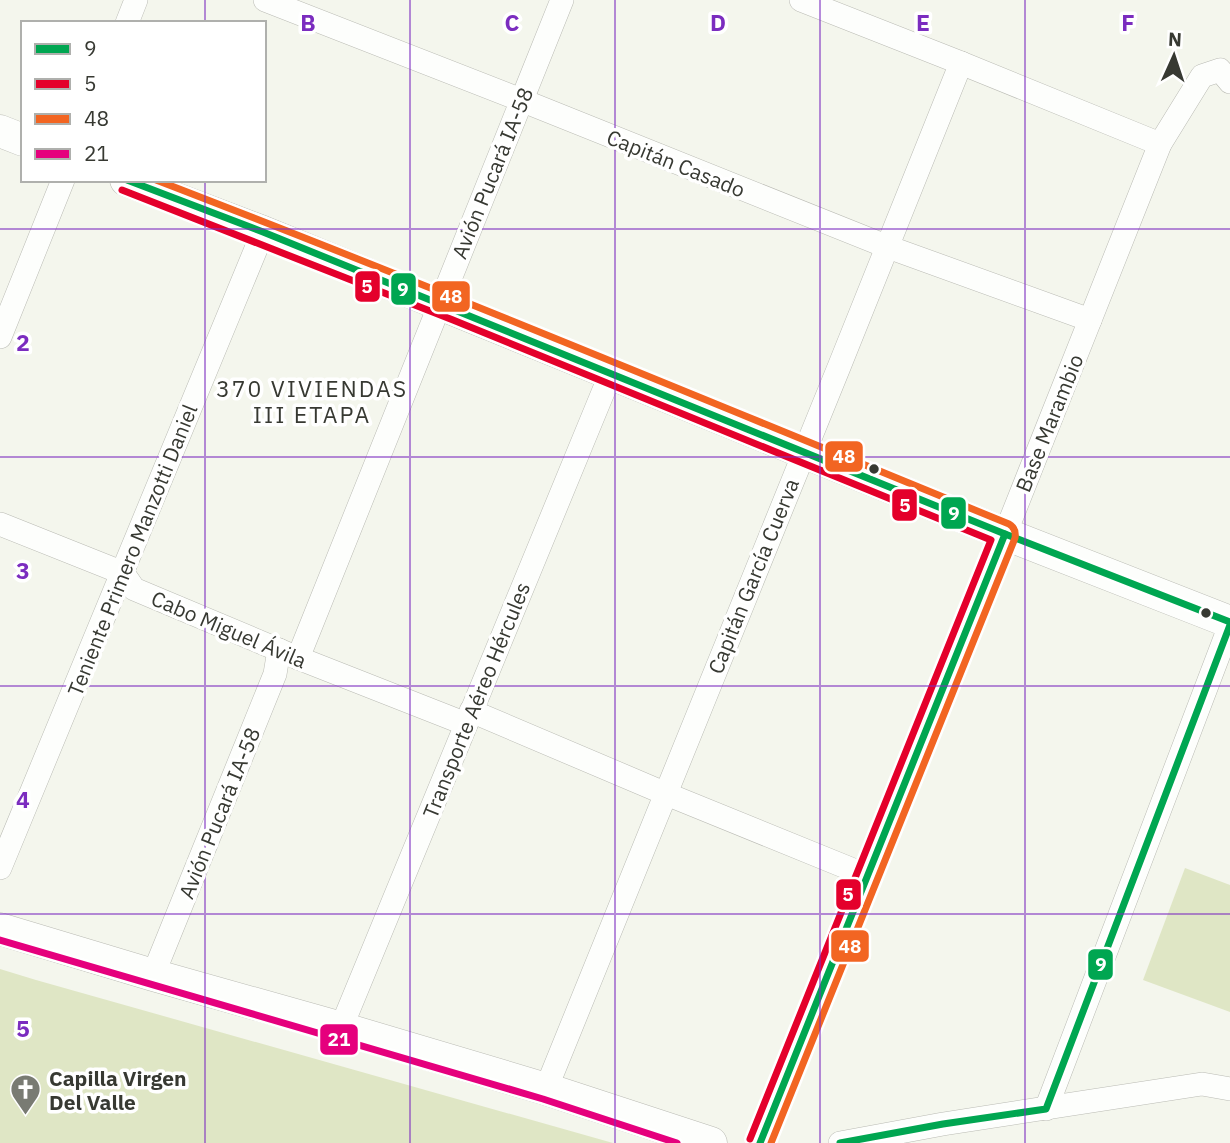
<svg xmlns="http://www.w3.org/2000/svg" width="1230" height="1143" viewBox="0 0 1230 1143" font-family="'IBM Plex Sans',sans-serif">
  <rect width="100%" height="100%" fill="#f4f6ed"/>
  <g fill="#dfe6c5">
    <polygon points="1185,868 1230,885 1230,1012 1143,980"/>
    <polygon points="0,969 36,980 613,1143 0,1143"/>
  </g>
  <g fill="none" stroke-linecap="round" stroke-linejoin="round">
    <defs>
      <g id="street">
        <polyline points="265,0 521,100 888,247 1090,320"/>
        <polyline points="801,0 961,63 1160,144"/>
        <polyline points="127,23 136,0"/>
        <polyline points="0,337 63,180"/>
        <polyline points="0,524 123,573 134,589 298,658 466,724"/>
        <polyline points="298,658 562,0"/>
        <polyline points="471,711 664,793 868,876"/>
        <polyline points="0,868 263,232"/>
        <polyline points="153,975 275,674 279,650"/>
        <polyline points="341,1028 611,373"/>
        <path d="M546,1089c137,-342 279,-683 415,-1026"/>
        <polyline points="1046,1109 1230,625"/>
        <polyline points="760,1143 1005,534 1160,144 1202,76 1220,70 1230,82"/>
        <polyline points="840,1143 943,1124 1202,1084 1230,1089"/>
      </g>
      <g id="secondary">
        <polyline points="0,131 23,140"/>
        <polyline points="126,180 263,232 1005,534 1230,622"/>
        <polyline points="0,929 153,975 341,1028 546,1089 711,1143"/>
      </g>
    </defs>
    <use href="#street" stroke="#babbb4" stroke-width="24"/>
    <use href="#secondary" stroke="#babbb4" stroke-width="33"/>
    <use href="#street" stroke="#fdfefc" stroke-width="23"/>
    <use href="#secondary" stroke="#fdfefc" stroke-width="32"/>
    <defs>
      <g id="bus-1">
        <polyline points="127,180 263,232 1005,534 1230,622"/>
        <polyline points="760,1143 1005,534"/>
        <polyline points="840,1143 943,1124 1046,1109 1230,625"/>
      </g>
      <polyline id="bus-2" points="122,190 453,320 991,540 750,1139"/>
      <path id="bus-3" d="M156,180c286,110 569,228 853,344 5,3 7,8 6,14l-244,605"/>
      <polyline id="bus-4" points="0,940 543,1099 677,1143"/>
    </defs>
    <use href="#bus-1" stroke="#fff" stroke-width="12"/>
    <use href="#bus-2" stroke="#fff" stroke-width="12"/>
    <use href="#bus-3" stroke="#fff" stroke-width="12"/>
    <use href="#bus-4" stroke="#fff" stroke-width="12"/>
    <use href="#bus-1" stroke="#00a651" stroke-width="7"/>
    <use href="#bus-2" stroke="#e4002b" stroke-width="7"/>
    <use href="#bus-3" stroke="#f26522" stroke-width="7"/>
    <use href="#bus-4" stroke="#e5007d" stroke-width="7"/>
  </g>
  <path fill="none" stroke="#7b2cbf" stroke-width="2" stroke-opacity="0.55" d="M205,0v23M410,0v1143M615,0v1143M820,0v1143M1025,0v1143M205,180v963M0,229h1230M0,457h1230M0,686h1230M0,914h1230"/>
  <defs>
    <symbol id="church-pin" viewBox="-11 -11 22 30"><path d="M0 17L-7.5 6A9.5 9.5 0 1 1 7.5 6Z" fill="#797b73" stroke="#fff"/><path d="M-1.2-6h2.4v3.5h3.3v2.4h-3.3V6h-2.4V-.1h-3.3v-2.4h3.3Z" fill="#fff"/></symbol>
  </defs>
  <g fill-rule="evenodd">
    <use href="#church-pin" x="8" y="1072" width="35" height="47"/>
  </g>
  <g fill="#373932" stroke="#fff" stroke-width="2.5">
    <circle cx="874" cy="469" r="6"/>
    <circle cx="1206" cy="613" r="6"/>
  </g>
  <g text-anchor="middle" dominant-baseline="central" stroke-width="7" stroke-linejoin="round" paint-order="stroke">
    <g font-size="21" fill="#373932" stroke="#fff">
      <text transform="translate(676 163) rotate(22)">Capitán Casado</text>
      <text transform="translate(492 173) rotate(-68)">Avión Pucará IA-58</text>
      <text transform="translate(1049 423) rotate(-68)">Base Marambio</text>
      <text transform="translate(132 550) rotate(-68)">Teniente Primero Manzotti Daniel</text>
      <text transform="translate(753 576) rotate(-68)">Capitán García Cuerva</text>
      <text transform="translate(229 629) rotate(23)">Cabo Miguel Ávila</text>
      <text transform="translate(476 700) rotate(-68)">Transporte Aéreo Hércules</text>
      <text transform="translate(219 813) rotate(-68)">Avión Pucará IA-58</text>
    </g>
    <g font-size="21" font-weight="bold" fill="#373932" stroke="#fff" text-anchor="start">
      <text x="49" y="1078">Capilla Virgen<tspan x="49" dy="24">Del Valle</tspan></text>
    </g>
    <g font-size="23" letter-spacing="2" fill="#373932" stroke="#fff">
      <text x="312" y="388">370 VIVIENDAS<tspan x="312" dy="26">III ETAPA</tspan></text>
    </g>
  </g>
  <g font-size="23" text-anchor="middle" font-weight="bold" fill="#7b2cbf" stroke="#fff" stroke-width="7" stroke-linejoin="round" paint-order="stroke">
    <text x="308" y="31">B</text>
    <text x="512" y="31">C</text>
    <text x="718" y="31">D</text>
    <text x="923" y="31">E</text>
    <text x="1128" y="31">F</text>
    <text x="23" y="351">2</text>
    <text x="23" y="579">3</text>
    <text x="23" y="808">4</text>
    <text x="23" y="1037">5</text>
  </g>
  <g stroke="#fff" stroke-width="2.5">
    <rect x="354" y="270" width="27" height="33" rx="7" fill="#e4002b"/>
    <rect x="390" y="272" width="27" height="34" rx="7" fill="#00a651"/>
    <rect x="431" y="280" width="40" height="33" rx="7" fill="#f26522"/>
    <rect x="824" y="440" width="40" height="33" rx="7" fill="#f26522"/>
    <rect x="891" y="488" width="27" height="34" rx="7" fill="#e4002b"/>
    <rect x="940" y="496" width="27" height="34" rx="7" fill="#00a651"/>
    <rect x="835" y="878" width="27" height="33" rx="7" fill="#e4002b"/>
    <rect x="830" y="929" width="40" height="34" rx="7" fill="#f26522"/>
    <rect x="1087" y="948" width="27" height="33" rx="7" fill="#00a651"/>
    <rect x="319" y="1023" width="40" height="33" rx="7" fill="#e5007d"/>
  </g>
  <g font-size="19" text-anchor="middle" font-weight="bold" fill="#fff">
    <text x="367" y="293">5</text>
    <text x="403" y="296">9</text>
    <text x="451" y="303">48</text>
    <text x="844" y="463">48</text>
    <text x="905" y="512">5</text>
    <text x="954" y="520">9</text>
    <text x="848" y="901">5</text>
    <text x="850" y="953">48</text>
    <text x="1101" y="971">9</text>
    <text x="339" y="1046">21</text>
  </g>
  <rect x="21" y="21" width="245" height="161" fill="#ffffff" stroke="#afb0ad" stroke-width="2"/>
  <rect x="35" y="44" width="35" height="10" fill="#00a651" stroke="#afb0ad" stroke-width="2"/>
  <text x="84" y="56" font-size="21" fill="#373932">9</text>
  <rect x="35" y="79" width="35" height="10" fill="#e4002b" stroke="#afb0ad" stroke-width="2"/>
  <text x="84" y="91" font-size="21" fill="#373932">5</text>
  <rect x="35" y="114" width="35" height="10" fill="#f26522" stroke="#afb0ad" stroke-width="2"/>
  <text x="84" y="126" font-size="21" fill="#373932">48</text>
  <rect x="35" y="149" width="35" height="10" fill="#e5007d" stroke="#afb0ad" stroke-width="2"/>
  <text x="84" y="161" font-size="21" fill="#373932">21</text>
  <g transform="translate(1174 56) rotate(3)" stroke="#ffffff" stroke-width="5" paint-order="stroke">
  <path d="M0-5L12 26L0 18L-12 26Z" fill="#373932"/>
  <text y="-10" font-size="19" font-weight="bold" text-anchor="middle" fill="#373932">N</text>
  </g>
</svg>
